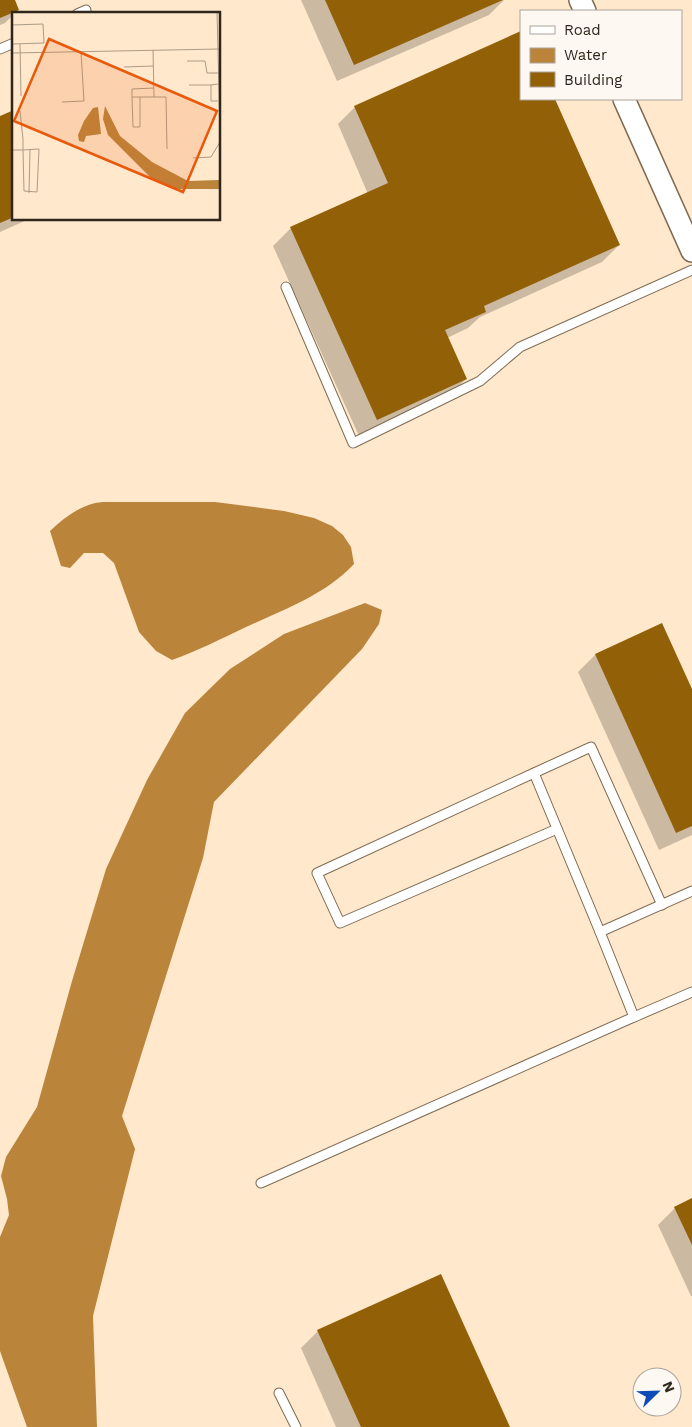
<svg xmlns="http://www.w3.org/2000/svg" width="692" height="1427" viewBox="0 0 692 1427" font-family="'Work Sans',sans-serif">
  <rect width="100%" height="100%" fill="#ffe8cb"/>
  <g fill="#ba853b">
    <path d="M103,502h112l69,9 30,7 18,8 11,9 8,12 3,17c-29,31 -71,46 -108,63 -25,12 -49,24 -74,33l-16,-9 -17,-19 -25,-69 -11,-10h-19l-14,15 -9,-2 -11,-35c15,-14 33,-28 53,-29z"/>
    <polygon points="365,603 382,610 379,624 362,649 214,802 203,858 122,1116 135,1149 93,1316 97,1427 27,1427 0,1351 0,1237 9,1215 7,1199 1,1176 6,1157 37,1107 72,981 106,869 147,780 185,713 230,669 284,634"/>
  </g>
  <g fill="#0003">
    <polygon points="0,0 14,0 18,10 5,23 0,25"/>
    <polygon points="301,0 504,0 489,15 337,81"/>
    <polygon points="521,99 553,99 619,245 602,262 480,317 468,328 447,338 466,379 449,396 359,436 273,246 290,229 368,194 338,124 355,107"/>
    <polygon points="14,111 14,219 29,219 0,232 0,117"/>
    <polygon points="595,655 692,693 692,835 659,850 578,672"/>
    <polygon points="692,1200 692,1296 691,1296 658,1225 675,1208"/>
    <polygon points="318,1331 508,1427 336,1427 301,1348"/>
  </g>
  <g fill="#926007">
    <polygon points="0,0 15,0 19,10 0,18"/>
    <polygon points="325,0 503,0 354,65"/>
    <polygon points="521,31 521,99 555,99 620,245 484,306 486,312 445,330 467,379 377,420 290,227 388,183 354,106"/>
    <polygon points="14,110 14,217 0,223 0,116"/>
    <polygon points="662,623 692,689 692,826 676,833 595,654"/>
    <polygon points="692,1198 692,1245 674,1207"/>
    <polygon points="441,1274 510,1427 361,1427 317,1330"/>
  </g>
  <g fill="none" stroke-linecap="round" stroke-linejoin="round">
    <defs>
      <g id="service">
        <polyline points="77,14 86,10"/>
        <polyline points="0,49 14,43"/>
        <polyline points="286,287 353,443 480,381 520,347 692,270"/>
        <polyline points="534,773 317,873 340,923 557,829"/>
        <polyline points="600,932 534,773 591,747 662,905"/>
        <polyline points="634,1017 692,992"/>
        <polyline points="261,1183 634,1017 600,932 692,891"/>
        <polyline points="279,1393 296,1427"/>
      </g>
      <g id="tertiary">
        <polyline points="580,0 585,11"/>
        <polyline points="624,99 692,251"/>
      </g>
    </defs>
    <use href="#service" stroke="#7f6b52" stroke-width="11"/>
    <use href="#tertiary" stroke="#7f6b52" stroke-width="24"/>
    <use href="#service" stroke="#fff" stroke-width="9"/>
    <use href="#tertiary" stroke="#fff" stroke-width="21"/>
  </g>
  <g transform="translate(12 12)">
    <rect width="208" height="208" fill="#ffe8cb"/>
    <path d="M93,94l15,30 32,26 36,19 31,-1v9h-45l-21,-9 -45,-45 -5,-16zM86,95l3,27 -15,2 -2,6 -5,-1 -1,-6 6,-14 9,-13z" fill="#ba853b"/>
    <path fill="none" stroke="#ac9b85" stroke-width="1" d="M205,0l3,118M0,13l31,-1 1,19 -32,1M8,32l1,52M141,38l1,47h12l1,52M0,41l208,-4M175,49h18l2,12h11M112,55l29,-1M206,72l-7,1v16h7M177,73h22M142,76l-22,1v8h22M120,85l1,30h7v-30M50,90l22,-1 -3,-49M0,138h11l16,-1 -2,43 -13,-1 -1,-41v-11l-3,-28M181,146l18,-1 9,-15M17,181l1,-43"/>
    <path fill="#e8590c" fill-opacity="0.15" stroke="#e8590c" stroke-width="2.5" d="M37,27l168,72 -34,81 -169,-71z"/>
    <rect width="208" height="208" fill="none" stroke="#2f271c" stroke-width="2.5"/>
  </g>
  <rect x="520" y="10" width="162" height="90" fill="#fdf8f2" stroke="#aba49c"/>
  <rect x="530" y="26" width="25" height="8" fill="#ffffff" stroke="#aba49c"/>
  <text x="564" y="35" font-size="15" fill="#2f271c">Road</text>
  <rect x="530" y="48" width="25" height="15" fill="#ba853b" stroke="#aba49c"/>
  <text x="564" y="60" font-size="15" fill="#2f271c">Water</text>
  <rect x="530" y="72" width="25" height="15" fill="#926007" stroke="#aba49c"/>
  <text x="564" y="85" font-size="15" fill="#2f271c">Building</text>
  <g transform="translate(657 1392) rotate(67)"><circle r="24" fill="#fdf8f2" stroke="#aba49c"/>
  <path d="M0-4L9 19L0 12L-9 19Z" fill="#0d4cb7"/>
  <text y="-8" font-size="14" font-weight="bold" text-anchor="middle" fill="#2f271c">N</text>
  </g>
</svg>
